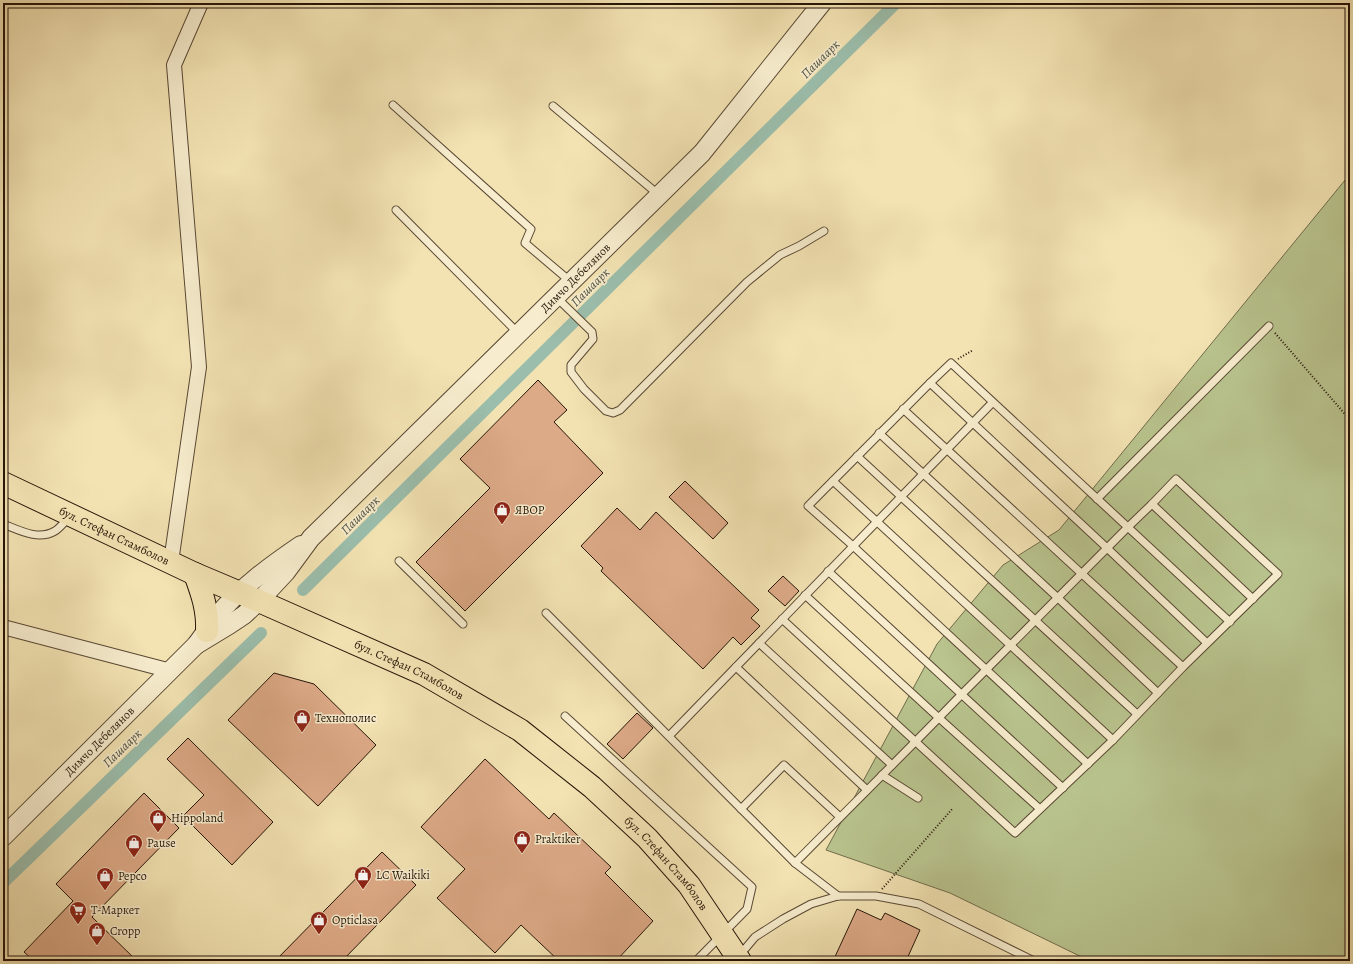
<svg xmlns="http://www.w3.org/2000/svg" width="1353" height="964" viewBox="0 0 1353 964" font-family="Alegreya,serif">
  <rect width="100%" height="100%" fill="#f3e3b3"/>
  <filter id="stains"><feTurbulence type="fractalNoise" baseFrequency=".005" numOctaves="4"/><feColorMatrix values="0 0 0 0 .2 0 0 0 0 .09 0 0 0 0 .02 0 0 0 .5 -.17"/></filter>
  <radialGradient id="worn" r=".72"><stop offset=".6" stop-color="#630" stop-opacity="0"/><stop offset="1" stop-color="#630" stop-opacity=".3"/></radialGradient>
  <polygon fill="#b9c48e" stroke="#706c4b" points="1350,174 1350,961 1090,961 950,893 826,850 937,644 1003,565 1059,530"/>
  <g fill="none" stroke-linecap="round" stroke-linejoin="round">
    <g stroke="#9bbeac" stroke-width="12">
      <polyline points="303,590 896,3"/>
      <polyline points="3,883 261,633"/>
    </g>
  </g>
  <g fill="#ddaa87" stroke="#261508">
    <polygon points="538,380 567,410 554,422 603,473 465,611 416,562 490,488 460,459"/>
    <polygon points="685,481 728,523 713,539 669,497"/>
    <polygon points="617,508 640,530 656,512 759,610 751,618 760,626 741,645 733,637 703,669 601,571 603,568 581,546"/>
    <polygon points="783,576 799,591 785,606 768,591"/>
    <polygon points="274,673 314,684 376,745 318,806 228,720"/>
    <polygon points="637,713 653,728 623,759 607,744"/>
    <polygon points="188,738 273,822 232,865 183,816 204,795 167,759"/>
    <polygon points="485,759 549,819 554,813 611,867 605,873 653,921 616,961 559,961 521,925 495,953 437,898 465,869 421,827"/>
    <polygon points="144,793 179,828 92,917 137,961 34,961 24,952 73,901 56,884"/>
    <polygon points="382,852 416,885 342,961 275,961"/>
    <polygon points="857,909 881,920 885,913 920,930 906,961 833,961"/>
  </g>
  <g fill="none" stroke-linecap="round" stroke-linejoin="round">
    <defs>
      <g id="service">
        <polyline points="393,105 531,229 525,243 571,282"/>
        <polyline points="553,106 659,195"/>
        <polyline points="396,210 518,333"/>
        <polyline points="556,297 592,332 593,339 571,365 571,372 584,389 606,411 613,413 620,410 747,282 780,255 799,246 824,231"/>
        <polyline points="930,383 808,506 853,546 1088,764"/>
        <polyline points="903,409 1183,667"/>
        <polyline points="879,433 1058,598 1158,693"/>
        <polyline points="857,456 1137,714"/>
        <polyline points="833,481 1113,740"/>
        <polyline points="1097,499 1269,326"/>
        <polyline points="1152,504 1253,599"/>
        <path d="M3,524c16,6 35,17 52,7 5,-3 9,-9 14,-13"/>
        <polyline points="399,561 463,624"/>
        <polyline points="828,571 1063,788"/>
        <polyline points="805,595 939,718 1040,809"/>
        <polyline points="546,613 795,863 838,896"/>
        <path d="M782,619l233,214 98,-93 70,-73 95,-93 -102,-95 -24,25 -25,24 -166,167c-55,57 -111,112 -166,168"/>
        <polyline points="759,643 892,765"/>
        <polyline points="1207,643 1107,548 930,383 951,363 1230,622"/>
        <polyline points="736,667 867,790"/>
        <polyline points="565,716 752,887 747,909 696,961"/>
        <polyline points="669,736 992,403"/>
        <polyline points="882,775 918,798"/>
        <polyline points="741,809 784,765 840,817"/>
        <polyline points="739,956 755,937 783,919 811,904 838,896 876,896 919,904 1034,961"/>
      </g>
      <g id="minor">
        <polyline points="171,562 199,367 174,65 201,3"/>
        <polyline points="3,627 171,671"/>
      </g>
      <g id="tertiary">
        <path id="s1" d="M196,645l33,-20 15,-10 15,-14 27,-29 25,-34 391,-385 120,-150"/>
        <path id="s2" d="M3,837l193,-192c7,-9 13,-19 20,-28 24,-29 54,-51 85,-72"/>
      </g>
      <g id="primary">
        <path id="s3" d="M3,483l192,91 64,27 165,73 96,56 72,57 55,51 42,47 51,76"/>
        <path d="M195,574c7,19 13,36 12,57"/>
      </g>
    </defs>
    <use href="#service" stroke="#594833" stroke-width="9"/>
    <use href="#minor" stroke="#594833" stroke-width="16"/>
    <use href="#tertiary" stroke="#594833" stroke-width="20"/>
    <use href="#primary" stroke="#261508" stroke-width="24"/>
    <g stroke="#261508" stroke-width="2" stroke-dasharray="1 2" stroke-linecap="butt">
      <polyline points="1275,333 1350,420"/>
      <polyline points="958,359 973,350"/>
      <polyline points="882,889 953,808"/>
    </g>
    <use href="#service" stroke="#f7edce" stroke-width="7"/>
    <use href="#minor" stroke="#f7edce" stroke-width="14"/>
    <use href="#tertiary" stroke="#f7edce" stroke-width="18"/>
    <use href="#primary" stroke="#f3e3b3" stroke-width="22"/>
  </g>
  <defs>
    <symbol id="shop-pin" viewBox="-11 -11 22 30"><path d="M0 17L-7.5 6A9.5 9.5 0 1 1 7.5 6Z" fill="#8f2418" stroke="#f7edce"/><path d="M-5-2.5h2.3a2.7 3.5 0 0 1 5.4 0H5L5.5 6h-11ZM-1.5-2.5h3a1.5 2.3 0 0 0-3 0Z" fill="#fff"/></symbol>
    <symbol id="supermarket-pin" viewBox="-11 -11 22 30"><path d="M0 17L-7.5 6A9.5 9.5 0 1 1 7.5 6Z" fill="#8f2418" stroke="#f7edce"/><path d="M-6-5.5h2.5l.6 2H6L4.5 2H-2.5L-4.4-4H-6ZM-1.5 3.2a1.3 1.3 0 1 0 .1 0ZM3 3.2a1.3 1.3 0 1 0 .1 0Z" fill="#fff"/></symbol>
  </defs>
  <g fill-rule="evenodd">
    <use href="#shop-pin" x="492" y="500" width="20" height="27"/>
    <use href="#shop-pin" x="292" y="708" width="20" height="27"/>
    <use href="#shop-pin" x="148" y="808" width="20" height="27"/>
    <use href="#shop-pin" x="512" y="829" width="20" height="27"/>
    <use href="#shop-pin" x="124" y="833" width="20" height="27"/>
    <use href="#shop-pin" x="353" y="865" width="20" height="27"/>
    <use href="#shop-pin" x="95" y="866" width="20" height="27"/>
    <use href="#supermarket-pin" x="68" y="900" width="20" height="27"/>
    <use href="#shop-pin" x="309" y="910" width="20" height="27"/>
    <use href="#shop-pin" x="87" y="921" width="20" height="27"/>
  </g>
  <g text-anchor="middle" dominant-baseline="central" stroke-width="3" stroke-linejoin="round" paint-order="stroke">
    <g font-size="12" fill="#261508" stroke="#f7edce">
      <text stroke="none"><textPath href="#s1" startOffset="530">Димчо Дебелянов</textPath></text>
      <text stroke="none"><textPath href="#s3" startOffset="123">бул. Стефан Стамболов</textPath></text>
      <text stroke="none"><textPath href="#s3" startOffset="447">бул. Стефан Стамболов</textPath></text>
      <text stroke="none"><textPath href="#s2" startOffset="136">Димчо Дебелянов</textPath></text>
      <text stroke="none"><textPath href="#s3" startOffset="772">бул. Стефан Стамболов</textPath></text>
    </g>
    <g font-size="12" fill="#261508" stroke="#f7edce" text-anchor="start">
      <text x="515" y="510">ЯВОР</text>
      <text x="315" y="718">Технополис</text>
      <text x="171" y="818">Hippoland</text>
      <text x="535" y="839">Praktiker</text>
      <text x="147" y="843">Pause</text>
      <text x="376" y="875">LC Waikiki</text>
      <text x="118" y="876">Pepco</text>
      <text x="91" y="910">Т-Маркет</text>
      <text x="332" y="920">Opticlasa</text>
      <text x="110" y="931">Cropp</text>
    </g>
    <g font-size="13" font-style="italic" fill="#4f5041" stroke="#f7edce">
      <text transform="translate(820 59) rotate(-45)">Пашаарк</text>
      <text transform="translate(590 287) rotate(-45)">Пашаарк</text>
      <text transform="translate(360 515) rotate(-45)">Пашаарк</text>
      <text transform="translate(122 748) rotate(-44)">Пашаарк</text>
    </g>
  </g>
  <rect width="1353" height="964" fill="none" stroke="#f3e3b3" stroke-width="16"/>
  <rect x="4" y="4" width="1345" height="956" fill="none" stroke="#261508" stroke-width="2"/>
  <rect x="8" y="8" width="1337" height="948" fill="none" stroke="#261508"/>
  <rect width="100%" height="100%" filter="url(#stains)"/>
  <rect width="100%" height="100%" fill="url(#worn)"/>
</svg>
